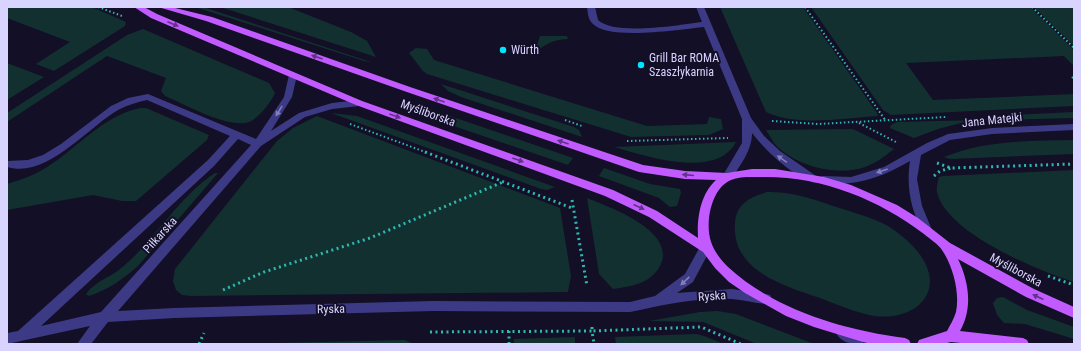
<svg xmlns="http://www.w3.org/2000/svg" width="1081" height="351" viewBox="0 0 1081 351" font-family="'Roboto Condensed',sans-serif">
  <rect width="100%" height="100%" fill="#130f26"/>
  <g fill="#12302f">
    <polygon points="7,7 92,7 126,22 125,26 54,71 36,64 70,42 7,18"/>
    <polygon points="195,7 203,7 371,62 364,61"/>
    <polygon points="220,7 288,7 351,32 367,41 376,57"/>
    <path d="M720,7h83l74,106 1,3c-34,2 -81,11 -112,-4z"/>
    <polygon points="811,7 1030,7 1074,50 1074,66 1064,56 906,63 933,100 1074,94 1074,106 891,115 883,110"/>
    <polygon points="1034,7 1074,7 1074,46"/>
    <path d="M143,29l126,54 6,10c-4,9 -16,25 -26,29 -22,7 -64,-18 -84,-26l-4,-5 5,-13 -59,-22 -100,66v-9l120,-78z"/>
    <path d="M540,36h27l1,3c-18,1 -22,6 -36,15l-9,-1 11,-9 3,1z"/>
    <polygon points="416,48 427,49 434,60 647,126 707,124 709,117 721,119 723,129 709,135 631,137 427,74 423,71 409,53"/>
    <polygon points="7,63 44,77 7,100"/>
    <polygon points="441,84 574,127 579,130 582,137 461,97 448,91"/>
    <polygon points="409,104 415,104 573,158 568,165 407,110"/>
    <path d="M140,108h6l63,27 -2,5 -71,61h-14l-29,-6 -86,15v-26c13,-4 25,-8 37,-15 33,-20 58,-53 96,-61z"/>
    <polygon points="1074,112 1074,118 991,120 961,123 938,129 914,138 890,128 891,125 897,122 980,120 993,116"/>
    <polygon points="331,113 357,116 555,187 547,190 541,189"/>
    <polygon points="317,116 560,208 571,276 568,292 191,296 182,295 176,290 173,281 175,269 277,141 293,128"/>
    <path d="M853,129l41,20c-9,7 -18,14 -29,18 -28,10 -71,-1 -91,-24 -3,-4 -5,-9 -8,-13z"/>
    <path d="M1074,140v14l-124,5 -6,-2c41,-17 86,-16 130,-17z"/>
    <path d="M736,142c-20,38 -90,14 -122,5z"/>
    <polygon points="604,168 650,184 680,189 681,193 677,206 670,207 659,198 599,176"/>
    <path d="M1074,170v112c-37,-12 -128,-49 -137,-90 -1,-4 1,-11 2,-15l4,-1z"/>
    <path d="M215,173h3l-80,93c-15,13 -30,24 -49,30l-3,-2c9,-13 23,-16 34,-25 35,-28 56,-70 95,-96z"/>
    <path d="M767,192c27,-1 51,9 76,17 15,5 31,9 45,17 11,7 22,16 30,26 32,41 -6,72 -49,63 -17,-4 -33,-11 -49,-17 -35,-12 -89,-27 -85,-75 1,-19 15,-26 32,-31z"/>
    <path d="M587,198c22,9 91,33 73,68 -10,18 -28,20 -47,23l-14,-15z"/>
    <polygon points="1003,297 1027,310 1074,327 1074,339 1025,324 1004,323 997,315 993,303 997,298"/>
    <polygon points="717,311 736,314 814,344 757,344 703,322 649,321 700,312"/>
    <polygon points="696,334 704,336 724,344 616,344 615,337"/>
    <polygon points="575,337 575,344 514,344 514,339"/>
    <polygon points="405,340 413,344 230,344"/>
  </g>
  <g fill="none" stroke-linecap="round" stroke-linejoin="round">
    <g stroke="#2fb8b0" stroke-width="2" stroke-dasharray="1.5 2.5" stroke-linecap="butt">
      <polyline points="98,7 122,16"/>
      <polyline points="805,7 886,121"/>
      <polyline points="1032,7 1074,48"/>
      <polyline points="1072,78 1074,76"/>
      <polyline points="565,120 582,126"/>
      <polyline points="772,121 818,124 946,117"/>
      <polyline points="859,123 896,142"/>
      <polyline points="350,124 428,153"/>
      <polyline points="627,141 728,138"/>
    </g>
    <g stroke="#2fb8b0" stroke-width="3" stroke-dasharray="2 3.5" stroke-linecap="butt">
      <polyline points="425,152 572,208"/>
      <polyline points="937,163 951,168 1074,164"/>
      <polyline points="934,176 940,171 951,168"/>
      <polyline points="572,200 587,286"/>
      <polyline points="1048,276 1074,285"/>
      <polyline points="223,290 264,272 370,238 503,182"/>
      <polyline points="592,327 592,331 701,327 741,344"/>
      <polyline points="509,331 509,344"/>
      <polyline points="430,332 592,331 594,344"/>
      <polyline points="199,344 204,333"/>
    </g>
    <g fill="#3d3a85" fill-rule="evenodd">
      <path d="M587,7h8l3,13c17,16 81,5 104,2l-6,-15h8l47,111 13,18 16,15 39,27 4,-2 28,1 33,-10 43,-24 21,-9 44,-6 82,-4v6l-82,4 -42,6 -29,15 -4,24 5,27 10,24 -1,3 -4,1 -4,-1c-12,-24 -17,-45 -13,-72 -24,14 -49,24 -77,23 -5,0 -10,1 -14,-3l-4,2c-23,-7 -49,-32 -63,-50 0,18 -12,32 -21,47h-8l-1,-3 20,-34v-24l-38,-92c-22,2 -95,14 -111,-3 -5,-4 -5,-11 -6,-17z"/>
      <path d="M293,72l4,3 -5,22 -21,34 28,-18 33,-10 27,-3 4,3 -4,3 -27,3 -27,8 -44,29 -143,165 56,-3 259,-7 197,1 25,-6 30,-22 16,-29 4,-2 4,2 2,3 -18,34 -16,11 55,-4 34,5 4,1 2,4 -2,4 -4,1c-11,-1 -23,-4 -34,-5 -34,-2 -69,6 -102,13l-197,-1 -259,7 -66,4 -17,22h-14l13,-18 -83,18v-11l11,-2 190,-171 22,-24 -83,-36c-10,2 -19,5 -29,10 -30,17 -71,69 -111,57v-6l21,-1 15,-5 18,-11 50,-38 17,-8 20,-4 108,45 28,-42 5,-22zM238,139l13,6 -150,167 -60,14 173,-160z"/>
      <path d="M841,325l21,15 2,4c-12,0 -23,0 -29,-13l2,-4z"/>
    </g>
    <path fill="#c25bff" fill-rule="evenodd" d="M134,7h10l13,7 205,87 251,89 44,21 41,27c-1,-20 2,-43 18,-58l-31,-1 -46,-7 -235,-81 -198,-70 -48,-14h13l41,10 198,70 233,78 42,6 42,2 25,-4h23l49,8 27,8 46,20 21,13 32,25 84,46 40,18v11l-48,-21 -68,-38c11,23 15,49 2,72l63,7 4,2 2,4h-58l-20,-2 -8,2h-26l2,-4 28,-9c3,-6 7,-12 9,-19 4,-19 -3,-46 -14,-62 -4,-6 -12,-11 -18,-16 -46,-35 -103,-58 -162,-57 -10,0 -22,-1 -31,3 -14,6 -20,23 -22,38 -2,21 4,34 19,49 47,43 115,63 177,71l4,2 2,4h-40l-8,-2 -49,-15 -28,-11 -41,-23 -16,-11 -14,-14 -12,-16 -54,-35 -44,-21 -249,-91 -205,-87z"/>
  </g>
  <defs><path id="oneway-solid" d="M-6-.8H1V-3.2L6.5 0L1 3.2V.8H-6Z"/></defs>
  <g fill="#623188">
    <use href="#oneway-solid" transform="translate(173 24) rotate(23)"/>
    <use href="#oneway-solid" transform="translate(317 57) rotate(-161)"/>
    <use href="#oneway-solid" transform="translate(439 100) rotate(-161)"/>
    <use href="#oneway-solid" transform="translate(395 116) rotate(20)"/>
    <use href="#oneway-solid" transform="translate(563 142) rotate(-161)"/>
    <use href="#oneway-solid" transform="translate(518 160) rotate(20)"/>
    <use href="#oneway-solid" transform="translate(688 175) rotate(-175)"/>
    <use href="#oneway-solid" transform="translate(639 207) rotate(25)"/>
    <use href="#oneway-solid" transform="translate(1038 297) rotate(-155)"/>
  </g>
  <g fill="#837fbc">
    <use href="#oneway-solid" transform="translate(279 111) rotate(122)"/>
    <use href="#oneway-solid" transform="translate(782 159) rotate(-145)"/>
    <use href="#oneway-solid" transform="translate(882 171) rotate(161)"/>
    <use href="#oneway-solid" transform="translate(685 281) rotate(137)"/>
  </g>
  <g fill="#00e5ff" stroke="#130f26" stroke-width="1.5">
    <circle cx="503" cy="50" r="4"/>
    <circle cx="641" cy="65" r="4"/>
  </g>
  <g text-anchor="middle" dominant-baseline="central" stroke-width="4" stroke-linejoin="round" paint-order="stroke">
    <g font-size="12" fill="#d9d4ff" stroke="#130f26" text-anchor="start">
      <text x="511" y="50">Würth</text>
      <text x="649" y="58">Grill Bar ROMA<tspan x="649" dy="14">Szaszłykarnia</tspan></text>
    </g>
    <g font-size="12" fill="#d9d4ff" stroke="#130f26">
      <text transform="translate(428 113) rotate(20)">Myśliborska</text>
      <text transform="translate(992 120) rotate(-6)">Jana Matejki</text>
      <text transform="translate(160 235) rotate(-48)">Piłkarska</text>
      <text transform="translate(1016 270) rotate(28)">Myśliborska</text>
      <text transform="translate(712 296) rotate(-4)">Ryska</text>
      <text transform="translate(331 309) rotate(-1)">Ryska</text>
    </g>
  </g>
  <rect width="1081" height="351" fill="none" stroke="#d9d4ff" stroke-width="16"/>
</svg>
